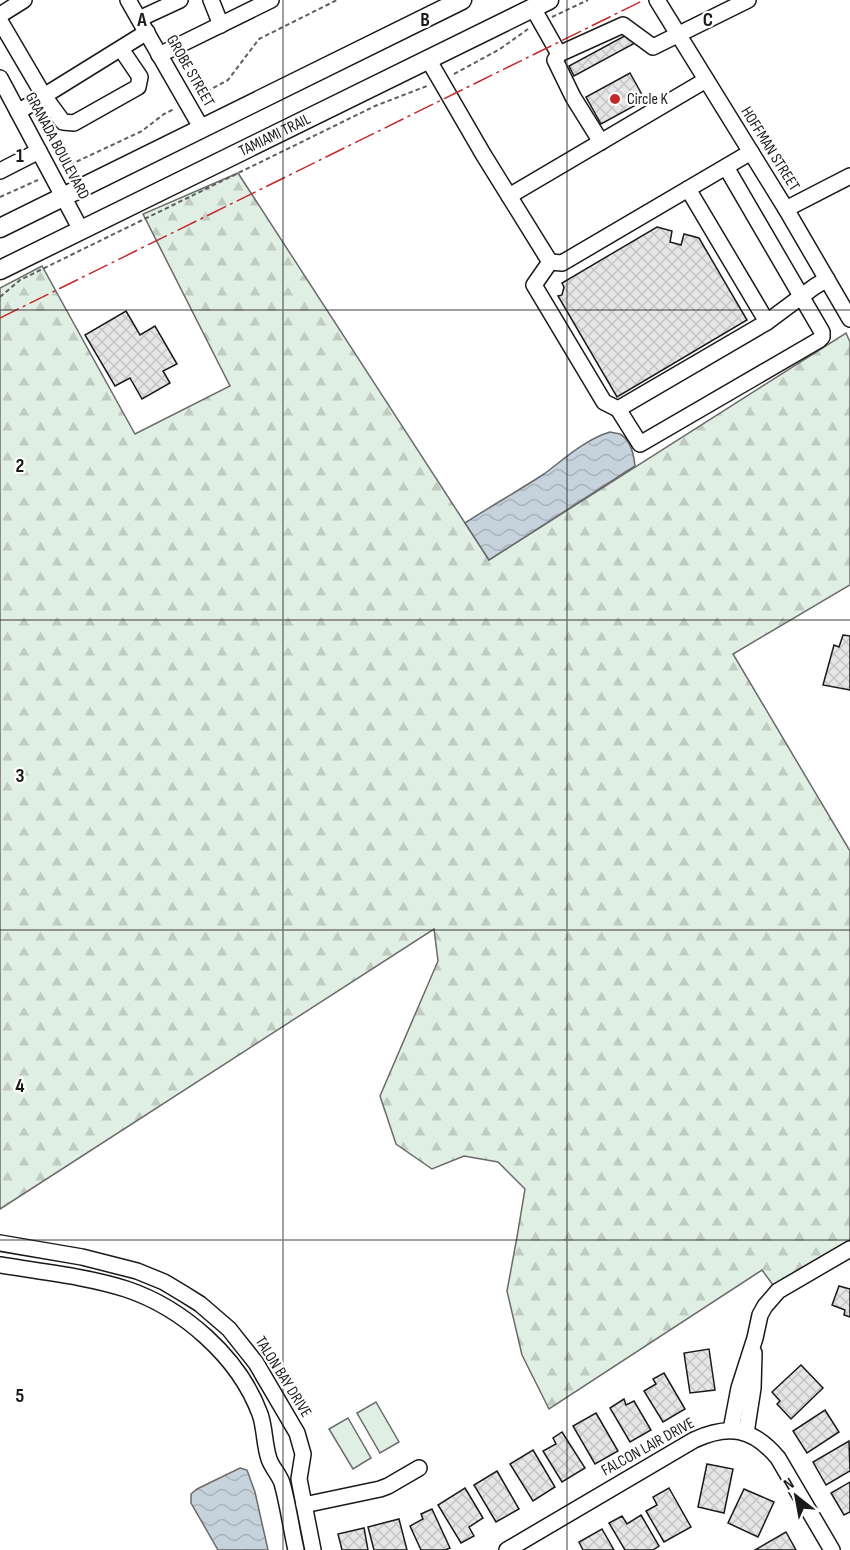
<svg xmlns="http://www.w3.org/2000/svg" width="850" height="1550" viewBox="0 0 850 1550" font-family="'Sofia Sans Condensed',sans-serif">
  <defs>
    <pattern id="forest-firs" width="22" height="20" patternUnits="userSpaceOnUse" patternTransform="scale(1.5)"><rect width="22" height="20" fill="#e0efe3"/><path d="M5 1l3.5 6h-7zM16 11l3.5 6h-7z" fill="#c0ccc2"/></pattern>
    <pattern id="water-waves" width="16" height="10" patternUnits="userSpaceOnUse" patternTransform="scale(1.5)"><rect width="16" height="10" fill="#c6d2dc"/><path d="M0 5q4-4 8 0t8 0" fill="none" stroke="#aab4bc"/></pattern>
    <pattern id="building-cross-hatch" width="8" height="8" patternUnits="userSpaceOnUse" patternTransform="scale(1.5)"><rect width="8" height="8" fill="#e6e6e6"/><path d="M0 0l8 8M0 8l8-8" fill="none" stroke="#c5c5c5"/></pattern>
  </defs>
  <rect width="100%" height="100%" fill="#fff"/>
  <polygon fill="url(#forest-firs)" stroke="#6a6a6a" stroke-width="1.5" points="238,173 489,560 846,333 850,342 850,585 733,654 850,851 850,1240 773,1285 762,1270 549,1409 522,1355 507,1291 517,1237 525,1189 498,1162 464,1156 432,1169 396,1144 380,1096 438,961 434,929 0,1209 0,288 42,266 135,434 230,386 143,214"/>
  <g fill="#e0efe3" stroke="#6a6a6a" stroke-width="1.5">
    <polygon points="376,1402 399,1442 380,1453 357,1413"/>
    <polygon points="348,1418 371,1458 353,1469 329,1429"/>
  </g>
  <g fill="url(#water-waves)" stroke="#6a6a6a" stroke-width="1.5">
    <path d="M610,432c4,1 7,1 10,2 11,6 14,22 15,32l-146,94 -24,-37c26,-17 53,-32 79,-49 20,-15 42,-35 66,-42z"/>
    <polygon points="240,1468 247,1470 255,1492 268,1550 218,1550 191,1503 191,1494 197,1489"/>
  </g>
  <g fill="url(#building-cross-hatch)" stroke="#1a1a1a" stroke-width="1.5">
    <polygon points="630,33 635,43 574,76 569,66"/>
    <polygon points="630,73 645,100 601,124 586,97"/>
    <polygon points="657,227 672,231 670,242 681,245 684,234 699,238 747,320 617,397 558,296 562,295 564,287 562,283"/>
    <polygon points="126,311 140,335 155,326 177,364 163,371 170,383 142,399 130,378 115,386 85,335"/>
    <polygon points="843,635 850,636 850,690 823,685 834,645 839,647"/>
    <polygon points="839,1286 850,1289 850,1317 844,1315 845,1310 832,1305"/>
    <polygon points="709,1349 715,1390 690,1393 684,1353"/>
    <polygon points="801,1365 823,1388 791,1419 777,1404 780,1401 772,1392"/>
    <polygon points="664,1373 685,1409 663,1422 644,1391 656,1384 653,1379"/>
    <polygon points="624,1399 626,1405 634,1401 651,1430 630,1442 610,1408"/>
    <polygon points="825,1410 839,1432 807,1453 793,1431"/>
    <polygon points="596,1413 618,1451 595,1464 573,1426"/>
    <polygon points="562,1432 585,1468 562,1482 543,1451 556,1444 553,1438"/>
    <polygon points="849,1441 850,1471 826,1485 813,1462"/>
    <polygon points="533,1450 555,1487 533,1501 510,1464"/>
    <polygon points="707,1464 733,1469 724,1513 698,1507"/>
    <polygon points="497,1471 519,1509 496,1522 474,1485"/>
    <polygon points="850,1482 850,1512 844,1515 831,1493"/>
    <polygon points="465,1488 483,1518 469,1527 474,1536 461,1543 438,1505"/>
    <polygon points="669,1488 691,1527 664,1542 646,1511 657,1505 653,1497"/>
    <polygon points="744,1489 774,1502 758,1537 728,1523"/>
    <polygon points="432,1509 450,1548 445,1550 421,1550 410,1526 423,1519 421,1514"/>
    <polygon points="641,1515 659,1546 653,1550 625,1550 609,1523 622,1516 627,1524"/>
    <polygon points="399,1519 407,1550 374,1550 368,1527"/>
    <polygon points="364,1528 368,1550 342,1550 338,1534"/>
    <polygon points="602,1529 614,1550 583,1550 579,1542"/>
    <polygon points="786,1532 796,1550 755,1550"/>
  </g>
  <g fill="none" stroke-linecap="round" stroke-linejoin="round">
    <defs>
      <g id="minor">
        <polyline points="128,0 202,129"/>
        <polyline points="211,0 221,25"/>
        <polyline points="657,0 786,209 850,319"/>
        <polyline points="533,8 559,54 555,60 573,97 601,142"/>
        <polyline points="0,15 24,0"/>
        <polyline points="139,19 180,0"/>
        <polyline points="0,21 44,96 63,122 74,123 138,87 140,77 121,49"/>
        <polyline points="559,54 623,25 653,47 748,0"/>
        <polyline points="159,55 271,0"/>
        <polyline points="428,59 483,154 550,262 534,285 604,402 618,409 767,322 814,287 827,279"/>
        <polyline points="0,78 81,230"/>
        <polyline points="18,112 147,32"/>
        <polyline points="0,171 39,151"/>
        <polyline points="688,189 767,322"/>
        <polyline points="509,196 706,80"/>
        <polyline points="786,209 850,176"/>
        <polyline points="550,262 562,263 751,152"/>
        <polyline points="618,409 640,444 819,340 822,337 822,332 726,167"/>
        <polyline points="0,1243 82,1257 137,1271 164,1282 184,1294 200,1304 229,1329 256,1363 297,1433 303,1454 299,1479 313,1550"/>
        <path d="M0,1265c42,7 85,11 126,24 57,19 113,68 134,125 5,14 4,30 9,45 3,9 10,15 13,24 6,21 9,45 14,67"/>
        <polyline points="731,1430 739,1388 755,1338 760,1315 765,1306 778,1291 850,1249"/>
        <polyline points="746,1433 753,1388 754,1353"/>
        <polyline points="304,1505 380,1489 388,1486 419,1468"/>
        <path d="M507,1550l187,-110c35,-16 59,-12 84,18l54,92"/>
      </g>
      <g id="major">
        <polyline points="0,228 462,0"/>
        <path id="s1" d="M0,270l549,-270"/>
      </g>
    </defs>
    <use href="#minor" stroke="#1a1a1a" stroke-width="18"/>
    <use href="#major" stroke="#1a1a1a" stroke-width="21"/>
    <g stroke="#5f5f5f" stroke-width="2" stroke-dasharray="4.5 3" stroke-linecap="butt">
      <polyline points="552,17 588,0"/>
      <polyline points="454,74 500,49 528,29"/>
      <polyline points="200,95 228,80 259,39 337,0"/>
      <polyline points="63,168 142,131 164,114 174,109"/>
      <polyline points="0,197 38,180"/>
      <polyline points="0,297 20,280 375,106 427,86"/>
    </g>
    <use href="#minor" stroke="#fff" stroke-width="15"/>
    <use href="#major" stroke="#fff" stroke-width="18"/>
    <polyline stroke="#c62828" stroke-width="1.5" stroke-dasharray="21 4.5 3 4.5" stroke-linecap="butt" points="0,318 644,0"/>
  </g>
  <path fill="none" stroke="#1a1a1a" stroke-width="1.5" stroke-opacity="0.55" d="M283,0v1550M567,0v1550M0,310h850M0,620h850M0,930h850M0,1240h850"/>
  <circle fill="#c62828" stroke="#fff" stroke-width="2" cx="615" cy="99" r="6"/>
  <g text-anchor="middle" dominant-baseline="central" stroke-width="4.5" stroke-linejoin="round" paint-order="stroke">
    <g font-size="16" fill="#1a1a1a" stroke="#fff">
      <text transform="translate(190 71) rotate(60)">GROBE STREET</text>
      <text stroke="none"><textPath href="#s1" startOffset="306">TAMIAMI TRAIL</textPath></text>
      <text transform="translate(57 146) rotate(62)">GRANADA BOULEVARD</text>
      <text transform="translate(770 149) rotate(58)">HOFFMAN STREET</text>
      <text transform="translate(283 1377) rotate(58)">TALON BAY DRIVE</text>
      <text transform="translate(648 1447) rotate(-29)">FALCON LAIR DRIVE</text>
    </g>
    <g font-size="16" fill="#1a1a1a" stroke="#fff" text-anchor="start">
      <text x="627" y="99">Circle K</text>
    </g>
  </g>
  <g font-size="20" text-anchor="middle" font-weight="bold" fill="#1a1a1a" stroke="#fff" stroke-width="4.5" stroke-linejoin="round" paint-order="stroke">
    <text x="142" y="26">A</text>
    <text x="425" y="26">B</text>
    <text x="708" y="26">C</text>
    <text x="20" y="162">1</text>
    <text x="20" y="472">2</text>
    <text x="20" y="782">3</text>
    <text x="20" y="1092">4</text>
    <text x="20" y="1402">5</text>
  </g>
  <g transform="translate(796 1496) rotate(329)" stroke="#ffffff" stroke-width="4.5" paint-order="stroke">
  <path d="M0-4.5L10 22L0 15L-10 22Z" fill="#1a1a1a"/>
  <text y="-9" font-size="16" font-weight="bold" text-anchor="middle" fill="#1a1a1a">N</text>
  </g>
</svg>
